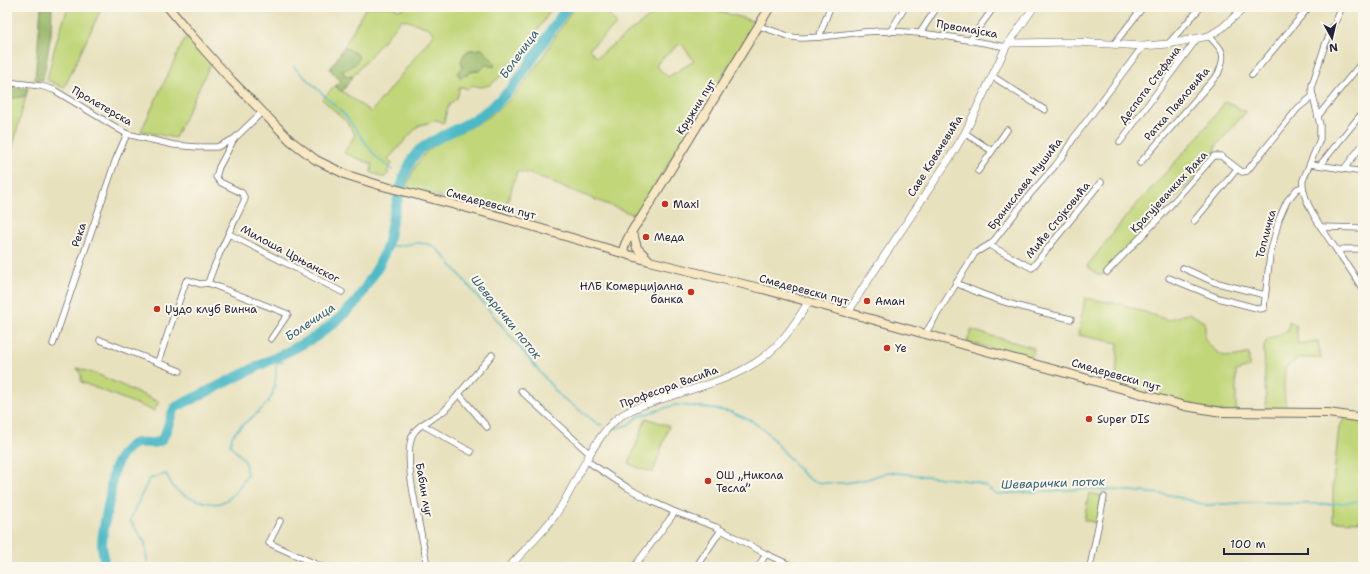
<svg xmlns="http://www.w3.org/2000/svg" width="1370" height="574" viewBox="0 0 1370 574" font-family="'Shantell Sans',sans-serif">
  <rect width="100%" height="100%" fill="#fbf7ec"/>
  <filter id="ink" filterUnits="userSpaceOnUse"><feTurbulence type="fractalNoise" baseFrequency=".025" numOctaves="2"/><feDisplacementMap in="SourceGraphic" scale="8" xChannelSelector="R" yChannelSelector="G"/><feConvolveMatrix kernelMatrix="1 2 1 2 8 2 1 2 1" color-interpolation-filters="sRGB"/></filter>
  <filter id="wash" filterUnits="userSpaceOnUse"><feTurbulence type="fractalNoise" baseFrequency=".012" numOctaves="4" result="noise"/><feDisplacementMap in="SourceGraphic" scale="16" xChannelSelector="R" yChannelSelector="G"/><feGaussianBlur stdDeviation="0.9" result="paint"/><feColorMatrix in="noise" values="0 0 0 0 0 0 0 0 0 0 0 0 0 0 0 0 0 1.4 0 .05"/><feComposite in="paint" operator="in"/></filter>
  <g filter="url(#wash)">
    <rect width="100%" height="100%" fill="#e8e1be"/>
    <g fill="#c1d679" stroke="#727c5a" fill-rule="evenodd">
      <polygon points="68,7 102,7 64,88 47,80 55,46"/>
      <path d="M366,7h27l6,3 8,-3h146l-37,56 -4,-2c-9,12 -21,32 -39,24l-6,4 -4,-2 -4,1c0,13 -6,11 -11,19 -2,5 -3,11 -4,16l-7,-3 -19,6 -30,33 4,5 -5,8 2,1 -4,4h-4l-5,-3h-3l-2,-2 1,-8 -28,-11 11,-18 -8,-13 -25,-23 13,-13 36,26 63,-78 -5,-6 -27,-9 -49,57 -5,1 -4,-3 -1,-3 12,-7 3,-9 -14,-8zM482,49l13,14 -9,2 -7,6 -8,1 -5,4 -8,-3 5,-6v-12l6,-5z"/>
      <path d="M574,7h28l15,17 -28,25 8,8 65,-50h44l50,15 -117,189 -7,3 -102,-40 -13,-3 -13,43 -98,-27c5,-12 10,-24 19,-34 12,-11 28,-17 42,-24 17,-9 34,-20 47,-34 23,-26 41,-59 60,-88zM681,43l13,18 -26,16 -12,-11 5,-7z"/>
      <polygon points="188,36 212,61 175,138 141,131 184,40"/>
      <polygon points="26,96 7,169 7,100 8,99"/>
      <polygon points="1226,101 1246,112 1216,146 1214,156 1107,272 1100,276 1087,266 1128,214 1198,137"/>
      <path d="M1085,298l36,6 47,16 22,-7 15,10v17c15,17 21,20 44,13v14l-13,4v42l-25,-2 -101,-26 6,-8 2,-34 -40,-8z"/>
      <polygon points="1289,321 1296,325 1298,344 1318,341 1321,358 1299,358 1285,368 1284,387 1286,413 1266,413 1264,346 1267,340 1288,331"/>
      <polygon points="971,330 1034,348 1032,359 967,342"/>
      <polygon points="77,368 99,375 159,402 154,411 81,382 81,375"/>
      <polygon points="1347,415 1363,418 1363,511 1360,522 1333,521 1333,484 1339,427"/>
      <polygon points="646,418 669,426 653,473 629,464"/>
      <polygon points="1089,493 1102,496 1097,523 1084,520"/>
    </g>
    <g fill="#98b769" stroke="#5d6c52">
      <polygon points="41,7 52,7 51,34 43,80 35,80"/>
      <polygon points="344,47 358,55 359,58 355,64 343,71 344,75 348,77 353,76 342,92 335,86 341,82 330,69"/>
      <path d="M482,49l13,14 -1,4 -8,-2c-8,8 -7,4 -15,7 -5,2 -5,4 -12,5l-1,-4 5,-6 -2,-6c4,-11 10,-11 21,-12z"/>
      <polygon points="7,85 28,88 26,96 8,99 7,100"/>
    </g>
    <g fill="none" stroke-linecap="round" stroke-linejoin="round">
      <g stroke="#4bb9c6" stroke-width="1.5">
        <polyline points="293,66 346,116 376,157 392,170"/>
        <polyline points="399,175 404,177"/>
        <path d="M387,247c13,0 30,-7 43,-2 5,1 11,8 15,12l114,138 39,29 4,1"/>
        <polyline points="612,429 628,425 639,416 675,405 701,407 731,412 752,421 767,432 802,473 812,481 823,483 845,483 868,479 888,472 971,481 986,486 996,494 1084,489 1132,491 1170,495 1206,505 1242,503 1328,504 1363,501"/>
        <path d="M148,567l-3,-24 -15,-23 19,-41 17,-5c3,5 6,12 10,16 7,6 35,16 44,13 13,-4 20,-17 27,-28l-2,-14 -15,-16c1,-3 1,-9 4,-11 9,-13 28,-21 36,-35 7,-11 5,-25 7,-37h6"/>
      </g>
      <path stroke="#4bb9c6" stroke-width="10" d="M103,567c2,-8 0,-14 -1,-21 0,-16 5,-33 8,-49 1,-9 2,-19 4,-27 3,-9 10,-20 18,-25 8,-6 22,2 29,-5 9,-9 7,-25 15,-33l119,-59 22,-12 23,-18 17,-17 21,-34 9,-20 5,-26 12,-44 8,-18 7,-9 10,-7 45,-23 19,-14 16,-15 12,-15 46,-69"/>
    </g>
  </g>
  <g filter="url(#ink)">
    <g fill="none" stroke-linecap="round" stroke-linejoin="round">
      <defs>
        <g id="minor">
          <path d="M1342,7l-17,38 -13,40v7l8,33v14l-17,41c-4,30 48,83 60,111"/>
          <path d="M759,26l32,11 9,1c26,0 52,-6 79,-7 43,0 85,8 127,16"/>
          <polyline points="890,32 905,7"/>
          <polyline points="920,33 937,7"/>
          <polyline points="819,37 830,7"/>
          <polyline points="970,40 994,7"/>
          <polyline points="1114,44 1143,7"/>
          <polyline points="1168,44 1201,7"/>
          <polyline points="1252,75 1309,7"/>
          <polyline points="992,76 1045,110"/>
          <polyline points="7,82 41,86 54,90 127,134 174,145 196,147 217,147 234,139 262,112"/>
          <polyline points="1318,116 1363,61"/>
          <polyline points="965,133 992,151"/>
          <polyline points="1120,142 1196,40"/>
          <path d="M1140,163l78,-89c9,-21 5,-23 -9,-38"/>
          <polyline points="1311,164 1363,172"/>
          <polyline points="1320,165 1363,112"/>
          <polyline points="1344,169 1363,144"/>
          <polyline points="978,171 1007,130"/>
          <polyline points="1194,221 1237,169"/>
          <polyline points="1321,227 1363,228"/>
          <polyline points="229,234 342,292"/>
          <polyline points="989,245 1032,268 1101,182"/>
          <polyline points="1337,251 1344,249 1363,249"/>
          <polyline points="1183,268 1214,282 1265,295"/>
          <polyline points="1107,272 1161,216 1214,156 1221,156 1242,172 1247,171 1298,108 1313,96"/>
          <polyline points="1169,278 1218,298 1260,309 1264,308 1270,255 1279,219 1287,201 1297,189 1302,187"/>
          <polyline points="208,283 288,314 271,339"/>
          <path d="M956,283c38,18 74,27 115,36"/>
          <polyline points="925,334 975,253 992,243 1031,193 1055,166 1064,154 1073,139 1143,46"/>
          <polyline points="100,340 180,371"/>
          <polyline points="53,344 116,159 127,134"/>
          <path d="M158,362l28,-81 2,-1 12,4 8,-1c10,-30 24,-56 37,-84l-3,-6 -22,-11 -4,-5 3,-10 15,-28"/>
          <polyline points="521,391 590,454"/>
          <polyline points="459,394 487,427"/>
          <polyline points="423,425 471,452"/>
          <polyline points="587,461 628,488 653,502 675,512 716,527 766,554 794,567"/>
          <polyline points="280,521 269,543 322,567"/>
          <path d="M427,567c-3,-31 -27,-108 -14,-133 6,-11 23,-16 32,-24l47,-55"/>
          <polyline points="634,567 675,512"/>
          <polyline points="696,567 721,530"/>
          <polyline points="758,567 766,554"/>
          <polyline points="1090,567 1104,497"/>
        </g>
        <g id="tertiary">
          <polyline points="1009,43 1076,42 1143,46 1168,44 1209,36 1222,28 1245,7"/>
          <polyline points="848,313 861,291 951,156 965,133 1006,47 1034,7"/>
          <path d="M509,567c18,-20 39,-39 53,-62 16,-26 32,-68 56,-87 14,-11 33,-15 50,-21 27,-9 57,-16 82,-31 26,-14 44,-39 58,-64"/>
        </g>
        <g id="secondary">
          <polyline points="168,7 192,36 232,81 291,141 316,160 347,175 379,185 498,216 649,261 763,289 1185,406 1222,412 1328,413 1363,418"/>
          <polyline points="634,237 637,248 649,260"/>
          <path d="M622,253c4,-13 10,-24 19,-35l129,-211"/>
        </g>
      </defs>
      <use href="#minor" stroke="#676569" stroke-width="7"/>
      <use href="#tertiary" stroke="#676569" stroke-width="8"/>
      <use href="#secondary" stroke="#676569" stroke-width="10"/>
      <use href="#minor" stroke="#fff" stroke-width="5.5"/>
      <use href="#tertiary" stroke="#fff" stroke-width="7"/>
      <use href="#secondary" stroke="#f7e8c3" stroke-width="8"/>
    </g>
  </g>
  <g fill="#c8321e" stroke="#fbf7ec" stroke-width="1.5">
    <circle cx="665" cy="204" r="4"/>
    <circle cx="646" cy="237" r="4"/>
    <circle cx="691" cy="292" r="4"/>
    <circle cx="867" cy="301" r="4"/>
    <circle cx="157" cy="309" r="4"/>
    <circle cx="887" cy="348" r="4"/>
    <circle cx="1089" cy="419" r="4"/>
    <circle cx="708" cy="481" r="4"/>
  </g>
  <g text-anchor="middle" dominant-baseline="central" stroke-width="4" stroke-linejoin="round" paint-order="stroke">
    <g font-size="11" fill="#22223b" stroke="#fbf7ec">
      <text transform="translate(967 29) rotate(10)">Првомајска</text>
      <text transform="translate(1150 85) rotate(-53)">Деспота Стефана</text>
      <text transform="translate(1177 104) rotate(-49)">Ратка Павловића</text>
      <text transform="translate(102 106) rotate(30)">Пролетерска</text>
      <text transform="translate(696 107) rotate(-58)">Кружни пут</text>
      <text transform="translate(935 156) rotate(-58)">Саве Ковачевића</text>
      <text transform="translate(1025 184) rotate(-52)">Бранислава Нушића</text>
      <text transform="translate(1169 192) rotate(-47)">Крагујевачких ђака</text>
      <text transform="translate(491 204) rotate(15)">Смедеревски пут</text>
      <text transform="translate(1058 220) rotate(-51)">Миће Стојковића</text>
      <text transform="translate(1266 234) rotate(-75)">Топличка</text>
      <text transform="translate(79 235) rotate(-72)">Река</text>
      <text transform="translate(290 254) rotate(28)">Милоша Црњанског</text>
      <text transform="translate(804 290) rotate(15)">Смедеревски пут</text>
      <text transform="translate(1116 375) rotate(16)">Смедеревски пут</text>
      <text transform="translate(669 387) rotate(-20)">Професора Васића</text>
      <text transform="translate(424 490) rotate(80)">Бабин луг</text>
    </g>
    <g font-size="11" fill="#22223b" stroke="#fbf7ec" text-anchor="start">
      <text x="673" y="204">Maxi</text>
      <text x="654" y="237">Меда</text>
      <text x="683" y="286" text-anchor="end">НЛБ Комерцијална<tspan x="683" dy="13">банка</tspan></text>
      <text x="875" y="301">Аман</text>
      <text x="165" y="309">Џудо клуб Винча</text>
      <text x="895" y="348">Ye</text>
      <text x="1097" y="419">Super DIS</text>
      <text x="716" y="475">ОШ „Никола<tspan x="716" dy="13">Тесла”</tspan></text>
    </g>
    <g font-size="12" font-style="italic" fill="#325e73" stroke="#fbf7ec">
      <text transform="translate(519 54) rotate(-54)">Болечица</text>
      <text transform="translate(506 317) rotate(51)">Шеварички поток</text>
      <text transform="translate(310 322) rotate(-34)">Болечица</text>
      <text transform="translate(1053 483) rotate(-2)">Шеварички поток</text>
    </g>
  </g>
  <rect width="1370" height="574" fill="none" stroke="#fbf7ec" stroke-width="24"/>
  <g transform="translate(1332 38) rotate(172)" stroke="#fbf7ec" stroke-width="3" paint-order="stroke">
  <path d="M0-3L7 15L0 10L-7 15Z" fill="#22223b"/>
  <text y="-6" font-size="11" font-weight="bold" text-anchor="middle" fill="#22223b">N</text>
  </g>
  <path d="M1224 548v6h84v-6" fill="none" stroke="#22223b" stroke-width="2"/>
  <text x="1230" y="548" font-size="12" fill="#22223b" stroke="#fbf7ec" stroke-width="3" paint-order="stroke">100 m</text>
</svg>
